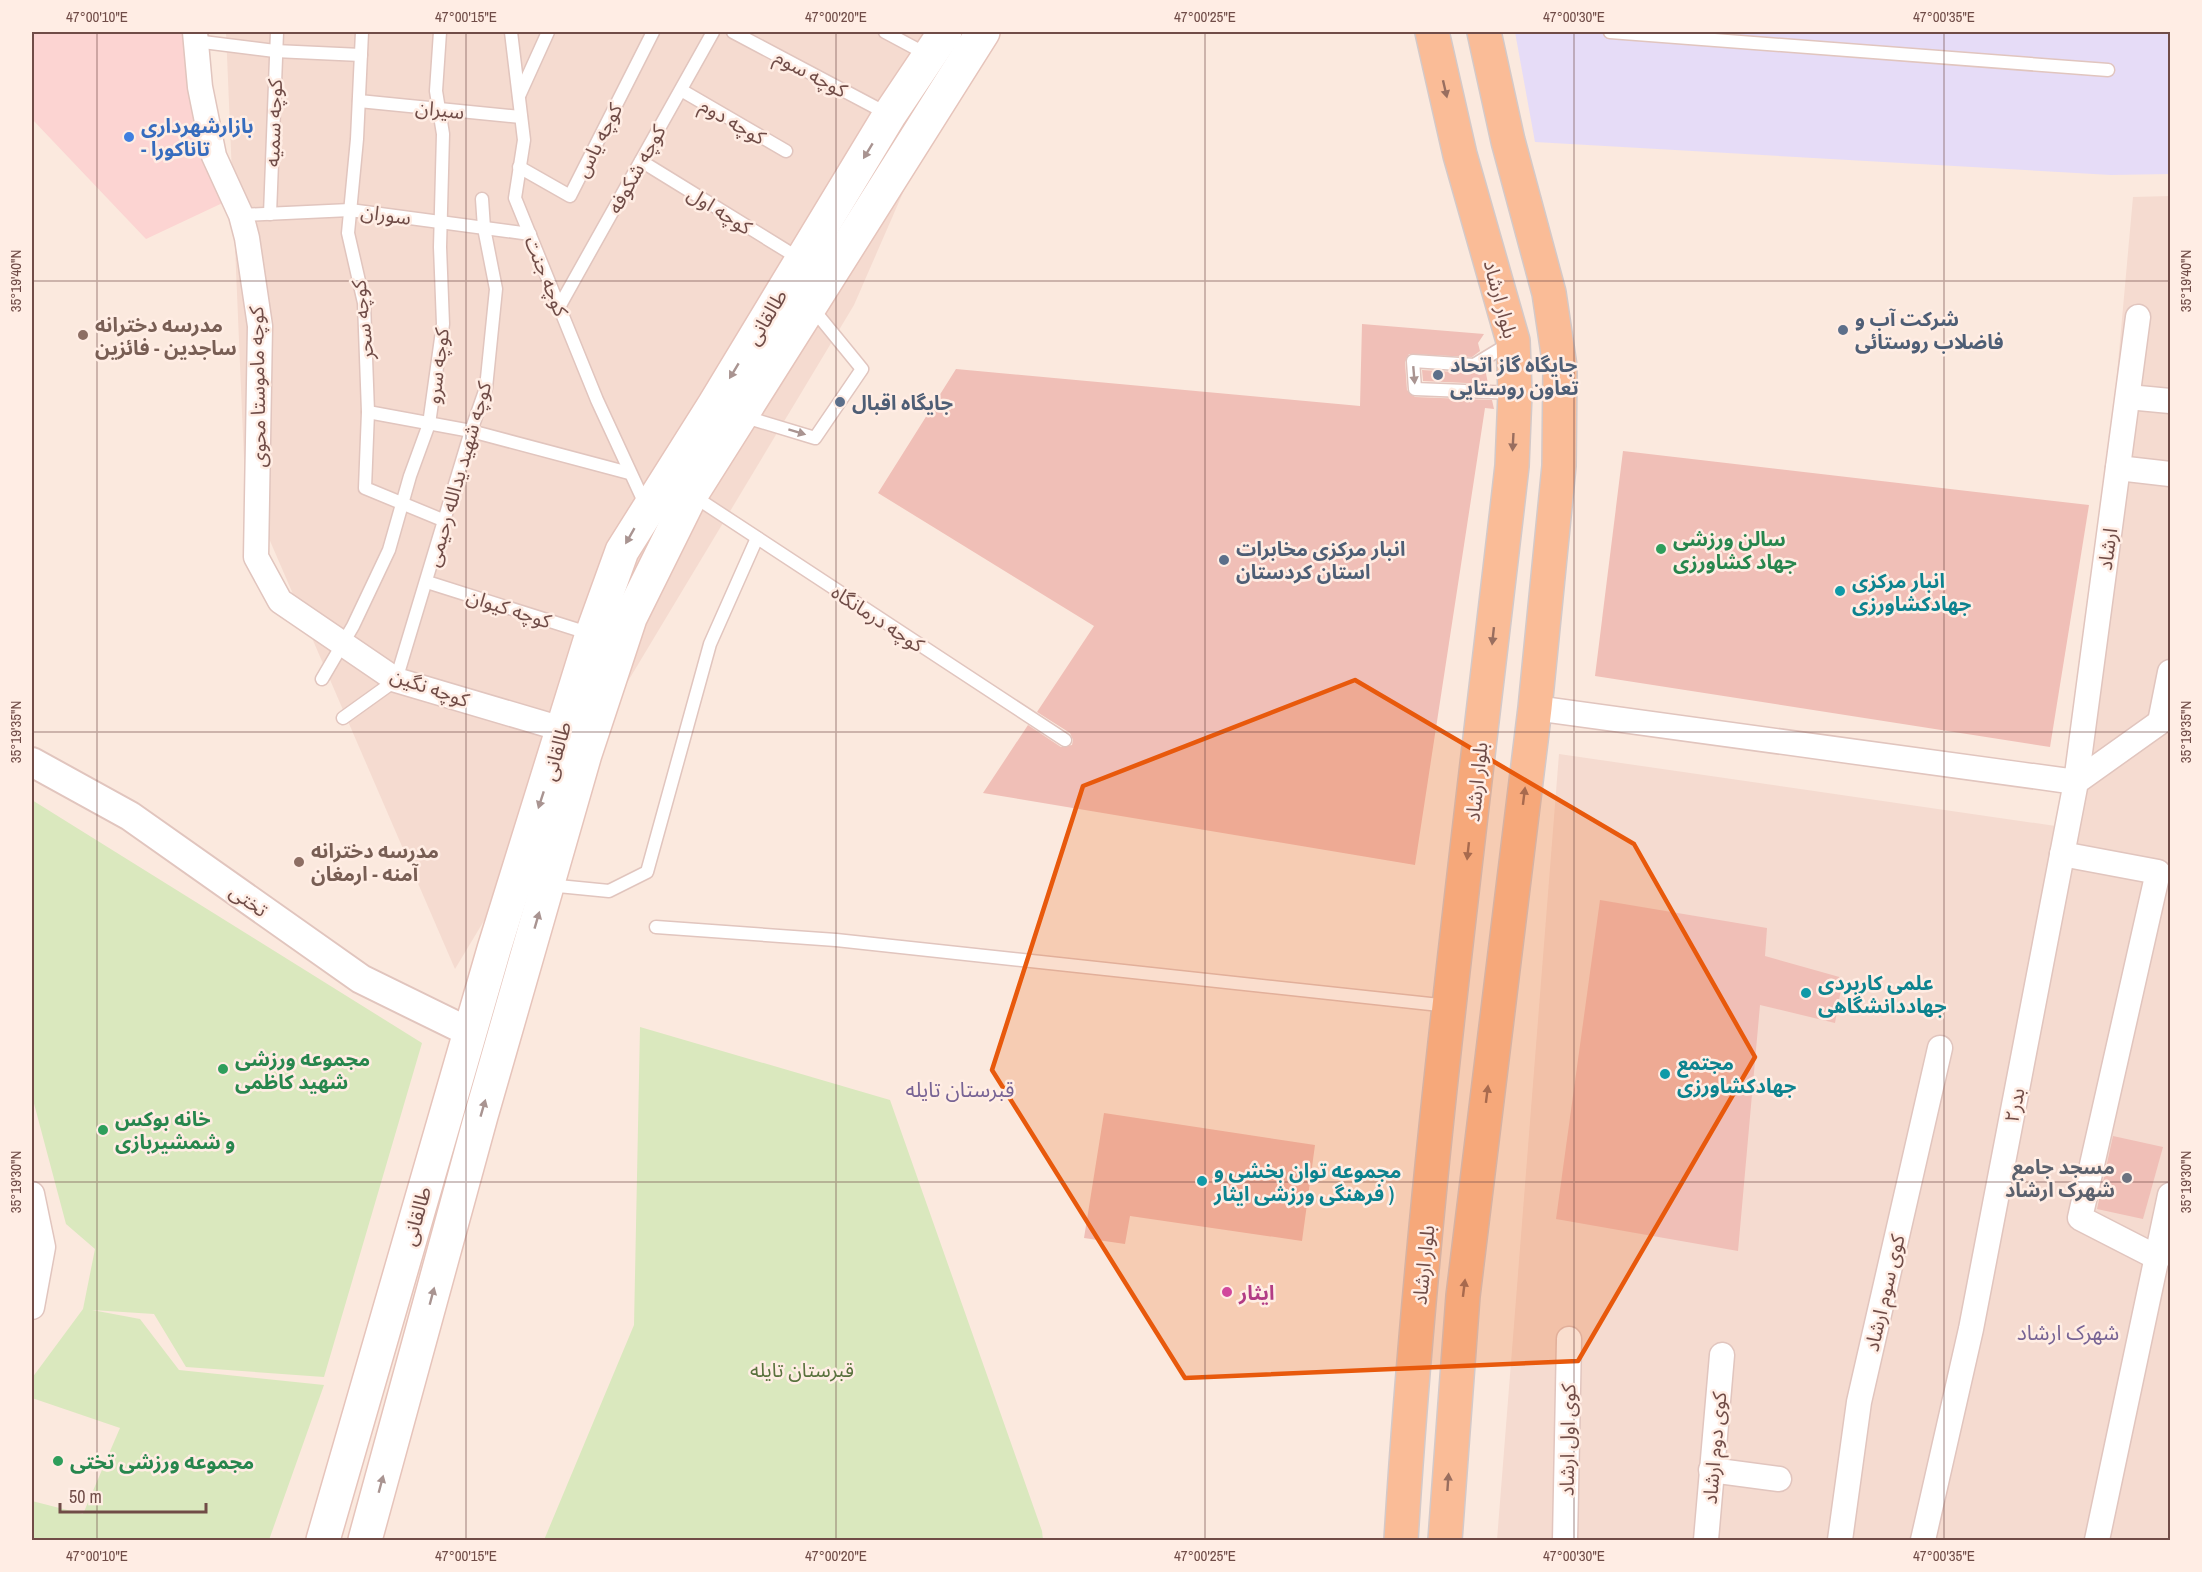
<svg xmlns="http://www.w3.org/2000/svg" width="2202" height="1572" viewBox="0 0 2202 1572" font-family="'Archivo Narrow','Noto Sans Arabic',sans-serif">
  <rect width="100%" height="100%" fill="#fbe9de"/>
  <g fill="#f5dbd0">
    <polygon points="226,32 973,32 854,305 455,969 245,483"/>
    <polygon points="2170,196 2170,1540 1497,1540 1559,754 2076,829 2133,197"/>
  </g>
  <polygon fill="#fcd4d2" points="32,32 196,32 231,199 146,239 32,119"/>
  <polygon fill="#e6dcf7" points="1515,32 2170,32 2170,174 2111,175 1535,142"/>
  <g fill="#dae8be">
    <polygon points="32,800 422,1043 324,1377 186,1367 154,1314 92,1310 140,1319 179,1370 324,1385 269,1540 32,1540 32,1501 83,1514 120,1428 32,1398 32,1378 83,1309 95,1249 66,1224 32,1096"/>
    <polygon points="640,1027 890,1100 1042,1531 1043,1540 544,1540 634,1325"/>
  </g>
  <g fill="#f0bfb7">
    <polygon points="1362,324 1484,334 1478,343 1480,351 1472,357 1409,354 1405,362 1407,390 1415,397 1492,400 1494,409 1485,408 1415,865 983,793 1028,725 1061,747 1072,745 1073,740 1070,733 1037,712 1094,626 878,493 956,369 1360,406"/>
    <polygon points="1485,368 1488,384 1423,381 1422,370 1473,373"/>
    <polygon points="1623,451 2089,505 2050,747 1595,676"/>
    <polygon points="1600,900 1767,928 1765,956 1843,978 1835,1023 1760,1005 1738,1251 1556,1219"/>
    <polygon points="1104,1113 1315,1145 1302,1241 1130,1216 1125,1244 1084,1238"/>
    <polygon points="2113,1136 2163,1147 2143,1219 2097,1209"/>
  </g>
  <g fill="none" stroke-linecap="round" stroke-linejoin="round">
    <defs>
      <g id="service">
        <polyline points="362,32 357,139 348,233 364,303 368,412 365,488 445,521"/>
        <polyline points="511,32 524,140 515,198 597,400 646,506"/>
        <polyline points="733,32 888,114"/>
        <polyline points="885,32 928,55"/>
        <polyline points="1610,32 2108,70"/>
        <polyline points="195,41 275,51 361,55"/>
        <polyline points="681,90 786,151"/>
        <polyline points="519,96 548,32"/>
        <polyline points="359,101 521,117"/>
        <polyline points="641,161 800,259"/>
        <polyline points="519,167 570,196 653,32"/>
        <polyline points="270,214 277,32"/>
        <polyline points="241,215 350,210 530,234"/>
        <polyline points="559,307 713,32"/>
        <polyline points="1510,343 1474,365 1413,361 1415,389 1515,393"/>
        <polyline points="368,412 471,431 629,473"/>
        <polyline points="742,416 815,438 862,369 813,309"/>
        <polyline points="692,495 1065,740"/>
        <polyline points="427,582 591,634"/>
        <polyline points="322,679 353,626 389,550 410,476 429,424 443,324 440,247 443,134 436,91 440,32"/>
        <polyline points="343,718 396,680 471,431 486,388 496,289 484,228 482,199"/>
        <polyline points="548,885 609,891 647,872 710,644 757,538"/>
        <polyline points="656,927 836,940 1449,1006"/>
      </g>
      <g id="minor">
        <polyline points="195,32 200,87 214,156 241,215 247,238 260,326 256,557 280,601 396,680 562,729"/>
        <polyline points="2128,397 2170,401"/>
        <polyline points="2118,468 2170,474"/>
        <polyline points="1535,708 2076,782 2138,317"/>
        <polyline points="2160,722 2170,672"/>
        <polyline points="2062,854 2158,872 2080,1218 2158,1258"/>
        <polyline points="32,1194 43,1247 32,1307"/>
        <polyline points="1711,1470 1779,1479"/>
        <polyline points="1565,1540 1569,1339"/>
        <polyline points="1706,1540 1722,1355"/>
        <polyline points="1840,1540 1859,1402 1940,1048"/>
        <polyline points="1923,1540 1971,1329 2076,782 2170,715"/>
        <polyline points="2097,1540 2170,1195"/>
      </g>
      <polyline id="tertiary" points="32,762 130,816 361,979 469,1032"/>
      <g id="secondary">
        <polyline points="323,1540 494,949 592,634 622,551 714,405 890,114 945,32"/>
        <polyline points="365,1540 481,1116 585,754 630,618 691,495 983,32"/>
      </g>
      <g id="primary">
        <path d="M1401,1540c22,-359 70,-716 111,-1074l3,-73 -2,-52 -53,-186 -28,-123"/>
        <polyline points="1445,1540 1463,1296 1535,708 1559,466 1560,367 1549,293 1508,141 1484,32"/>
      </g>
    </defs>
    <use href="#service" stroke="#e1c5be" stroke-width="15"/>
    <use href="#minor" stroke="#e1c5be" stroke-width="27"/>
    <use href="#tertiary" stroke="#e1c5be" stroke-width="32"/>
    <use href="#secondary" stroke="#e6c4bb" stroke-width="36"/>
    <use href="#primary" stroke="#d4c9c8" stroke-width="36"/>
    <use href="#service" stroke="#fff" stroke-width="12"/>
    <use href="#minor" stroke="#fff" stroke-width="24"/>
    <use href="#tertiary" stroke="#fff" stroke-width="28"/>
    <use href="#secondary" stroke="#fff" stroke-width="33"/>
    <use href="#primary" stroke="#fabc97" stroke-width="33"/>
  </g>
  <defs><path id="oneway-solid" d="M-6-.8H1V-3.2L6.5 0L1 3.2V.8H-6Z" transform="scale(1.5)"/></defs>
  <g fill="#996e5f">
    <use href="#oneway-solid" transform="translate(1445 89) rotate(77)"/>
    <use href="#oneway-solid" transform="translate(1513 442) rotate(93)"/>
    <use href="#oneway-solid" transform="translate(1493 636) rotate(96)"/>
    <use href="#oneway-solid" transform="translate(1524 796) rotate(-83)"/>
    <use href="#oneway-solid" transform="translate(1468 851) rotate(96)"/>
    <use href="#oneway-solid" transform="translate(1487 1094) rotate(-83)"/>
    <use href="#oneway-solid" transform="translate(1464 1288) rotate(-83)"/>
    <use href="#oneway-solid" transform="translate(1448 1482) rotate(-86)"/>
  </g>
  <g fill="#a99491">
    <use href="#oneway-solid" transform="translate(868 151) rotate(121)"/>
    <use href="#oneway-solid" transform="translate(734 371) rotate(121)"/>
    <use href="#oneway-solid" transform="translate(1414 375) rotate(85)"/>
    <use href="#oneway-solid" transform="translate(797 432) rotate(17)"/>
    <use href="#oneway-solid" transform="translate(630 536) rotate(120)"/>
    <use href="#oneway-solid" transform="translate(541 800) rotate(108)"/>
    <use href="#oneway-solid" transform="translate(537 920) rotate(-74)"/>
    <use href="#oneway-solid" transform="translate(483 1108) rotate(-74)"/>
    <use href="#oneway-solid" transform="translate(432 1296) rotate(-75)"/>
    <use href="#oneway-solid" transform="translate(381 1484) rotate(-75)"/>
  </g>
  <path fill="#e8590c" fill-opacity="0.2" stroke="#e8590c" stroke-width="4.5" stroke-linejoin="round" d="M1355,680l279,164 121,213 -177,304 -393,17 -193,-308 91,-284z"/>
  <path fill="none" stroke="#704c47" stroke-width="1.5" stroke-opacity="0.45" d="M97,32v1508M466,32v1508M836,32v1508M1205,32v1508M1574,32v1508M1944,32v1508M32,281h2138M32,732h2138M32,1182h2138"/>
  <circle fill="#3f7fe0" stroke="#ffede4" stroke-width="2" cx="129" cy="137" r="6"/>
  <g fill="#5c6f8a" stroke="#ffede4" stroke-width="2">
    <circle cx="1843" cy="330" r="6"/>
    <circle cx="1438" cy="375" r="6"/>
    <circle cx="840" cy="402" r="6"/>
    <circle cx="1224" cy="560" r="6"/>
  </g>
  <g fill="#8d6e63" stroke="#ffede4" stroke-width="2">
    <circle cx="83" cy="335" r="6"/>
    <circle cx="299" cy="862" r="6"/>
  </g>
  <g fill="#2e9e5b" stroke="#ffede4" stroke-width="2">
    <circle cx="1661" cy="549" r="6"/>
    <circle cx="223" cy="1069" r="6"/>
    <circle cx="103" cy="1130" r="6"/>
    <circle cx="58" cy="1461" r="6"/>
  </g>
  <g fill="#0f9aa8" stroke="#ffede4" stroke-width="2">
    <circle cx="1840" cy="591" r="6"/>
    <circle cx="1806" cy="993" r="6"/>
    <circle cx="1665" cy="1074" r="6"/>
    <circle cx="1202" cy="1181" r="6"/>
  </g>
  <circle fill="#6b7280" stroke="#ffede4" stroke-width="2" cx="2127" cy="1178" r="6"/>
  <circle fill="#d1479c" stroke="#ffede4" stroke-width="2" cx="1227" cy="1292" r="6"/>
  <g text-anchor="middle" dominant-baseline="central" stroke-width="5" stroke-linejoin="round" paint-order="stroke">
    <g font-size="20" fill="#704c47" stroke="#ffede4">
      <text transform="translate(811 73) rotate(28)">کوچه سوم</text>
      <text transform="translate(440 109) rotate(6)">سیران</text>
      <text transform="translate(733 121) rotate(30)">کوچه دوم</text>
      <text transform="translate(273 123) rotate(-88)">کوچه سمیه</text>
      <text transform="translate(598 140) rotate(-63)">کوچه یاس</text>
      <text transform="translate(636 169) rotate(-61)">کوچه شکوفه</text>
      <text transform="translate(720 210) rotate(32)">کوچه اول</text>
      <text transform="translate(386 214) rotate(8)">سوران</text>
      <text transform="translate(547 276) rotate(68)">کوچه جنت</text>
      <text transform="translate(1501 299) rotate(75)">بلوار ارشاد</text>
      <text transform="translate(766 317) rotate(-59)">طالقانی</text>
      <text transform="translate(362 320) rotate(-96)">کوچه سحر</text>
      <text transform="translate(437 366) rotate(-83)">کوچه سرو</text>
      <text transform="translate(257 387) rotate(-91)">کوچه ماموستا محوی</text>
      <text transform="translate(458 474) rotate(-74)">کوچه شهید یدالله رحیمی</text>
      <text transform="translate(2107 549) rotate(-82)">ارشاد</text>
      <text transform="translate(509 608) rotate(18)">کوچه کیوان</text>
      <text transform="translate(878 618) rotate(33)">کوچه درمانگاه</text>
      <text transform="translate(430 687) rotate(19)">کوچه نگین</text>
      <text transform="translate(556 751) rotate(-74)">طالقانی</text>
      <text transform="translate(1476 782) rotate(-84)">بلوار ارشاد</text>
      <text transform="translate(249 900) rotate(35)">تختی</text>
      <text transform="translate(2014 1105) rotate(-79)">بدر۲</text>
      <text transform="translate(416 1216) rotate(-74)">طالقانی</text>
      <text transform="translate(1423 1265) rotate(-84)">بلوار ارشاد</text>
      <text transform="translate(1884 1293) rotate(-77)">کوی سوم ارشاد</text>
      <text transform="translate(1567 1440) rotate(-89)">کوی اول ارشاد</text>
      <text transform="translate(1714 1448) rotate(-85)">کوی دوم ارشاد</text>
    </g>
    <g font-size="20" font-weight="bold" fill="#366cbe" stroke="#ffede4" text-anchor="start">
      <text x="141" y="125">بازارشهرداری<tspan x="141" dy="23">- تاناکورا</tspan></text>
    </g>
    <g font-size="20" font-weight="bold" fill="#4e5e75" stroke="#ffede4" text-anchor="start">
      <text x="1855" y="318">شرکت آب و<tspan x="1855" dy="23">فاضلاب روستائی</tspan></text>
      <text x="1450" y="364">جایگاه گاز اتحاد<tspan x="1450" dy="23">تعاون روستایی</tspan></text>
      <text x="852" y="402">جایگاه اقبال</text>
      <text x="1236" y="548">انبار مرکزی مخابرات<tspan x="1236" dy="23">استان کردستان</tspan></text>
    </g>
    <g font-size="20" font-weight="bold" fill="#785e54" stroke="#ffede4" text-anchor="start">
      <text x="95" y="324">مدرسه دخترانه<tspan x="95" dy="23">ساجدین - فائزین</tspan></text>
      <text x="311" y="850">مدرسه دخترانه<tspan x="311" dy="23">آمنه - ارمغان</tspan></text>
    </g>
    <g font-size="20" font-weight="bold" fill="#27864d" stroke="#ffede4" text-anchor="start">
      <text x="1673" y="538">سالن ورزشی<tspan x="1673" dy="23">جهاد کشاورزی</tspan></text>
      <text x="235" y="1058">مجموعه ورزشی<tspan x="235" dy="23">شهید کاظمی</tspan></text>
      <text x="115" y="1118">خانه بوکس<tspan x="115" dy="23">و شمشیربازی</tspan></text>
      <text x="70" y="1461">مجموعه ورزشی تختی</text>
    </g>
    <g font-size="20" font-weight="bold" fill="#0d838f" stroke="#ffede4" text-anchor="start">
      <text x="1852" y="580">انبار مرکزی<tspan x="1852" dy="23">جهادکشاورزی</tspan></text>
      <text x="1818" y="982">علمی کاربردی<tspan x="1818" dy="23">جهاددانشگاهی</tspan></text>
      <text x="1677" y="1062">مجتمع<tspan x="1677" dy="23">جهادکشاورزی</tspan></text>
      <text x="1214" y="1170">مجموعه توان بخشی و<tspan x="1214" dy="23">فرهنگی ورزشی ایثار )</tspan></text>
    </g>
    <g font-size="20" font-weight="bold" fill="#5b616d" stroke="#ffede4" text-anchor="end">
      <text x="2115" y="1166">مسجد جامع<tspan x="2115" dy="23">شهرک ارشاد</tspan></text>
    </g>
    <g font-size="20" font-weight="bold" fill="#b23c85" stroke="#ffede4" text-anchor="start">
      <text x="1239" y="1292">ایثار</text>
    </g>
    <g font-size="20" fill="#59713d" stroke="#ffede4">
      <text x="802" y="1369">قبرستان تایله</text>
    </g>
    <g font-size="21" fill="#776394" stroke="#ffede4">
      <text x="960" y="1089">قبرستان تایله</text>
      <text x="2068" y="1332">شهرک ارشاد</text>
    </g>
  </g>
  <rect width="2202" height="1572" fill="none" stroke="#ffede4" stroke-width="66"/>
  <path d="M60 1503v9h146v-9" fill="none" stroke="#704c47" stroke-width="3"/>
  <text x="69" y="1503" font-size="18" fill="#704c47" stroke="#ffede4" stroke-width="4.5" paint-order="stroke">50 m</text>
  <rect x="33" y="33" width="2136" height="1506" fill="none" stroke="#704c47" stroke-width="2"/>
  <g font-size="15" text-anchor="middle" fill="#704c47">
    <text x="97" y="22">47°00'10"E</text>
    <text x="466" y="22">47°00'15"E</text>
    <text x="836" y="22">47°00'20"E</text>
    <text x="1205" y="22">47°00'25"E</text>
    <text x="1574" y="22">47°00'30"E</text>
    <text x="1944" y="22">47°00'35"E</text>
    <text transform="translate(16 281) rotate(-90)" y="5">35°19'40"N</text>
    <text transform="translate(2186 281) rotate(-90)" y="5">35°19'40"N</text>
    <text transform="translate(16 732) rotate(-90)" y="5">35°19'35"N</text>
    <text transform="translate(2186 732) rotate(-90)" y="5">35°19'35"N</text>
    <text transform="translate(16 1182) rotate(-90)" y="5">35°19'30"N</text>
    <text transform="translate(2186 1182) rotate(-90)" y="5">35°19'30"N</text>
    <text x="97" y="1561">47°00'10"E</text>
    <text x="466" y="1561">47°00'15"E</text>
    <text x="836" y="1561">47°00'20"E</text>
    <text x="1205" y="1561">47°00'25"E</text>
    <text x="1574" y="1561">47°00'30"E</text>
    <text x="1944" y="1561">47°00'35"E</text>
  </g>
</svg>
